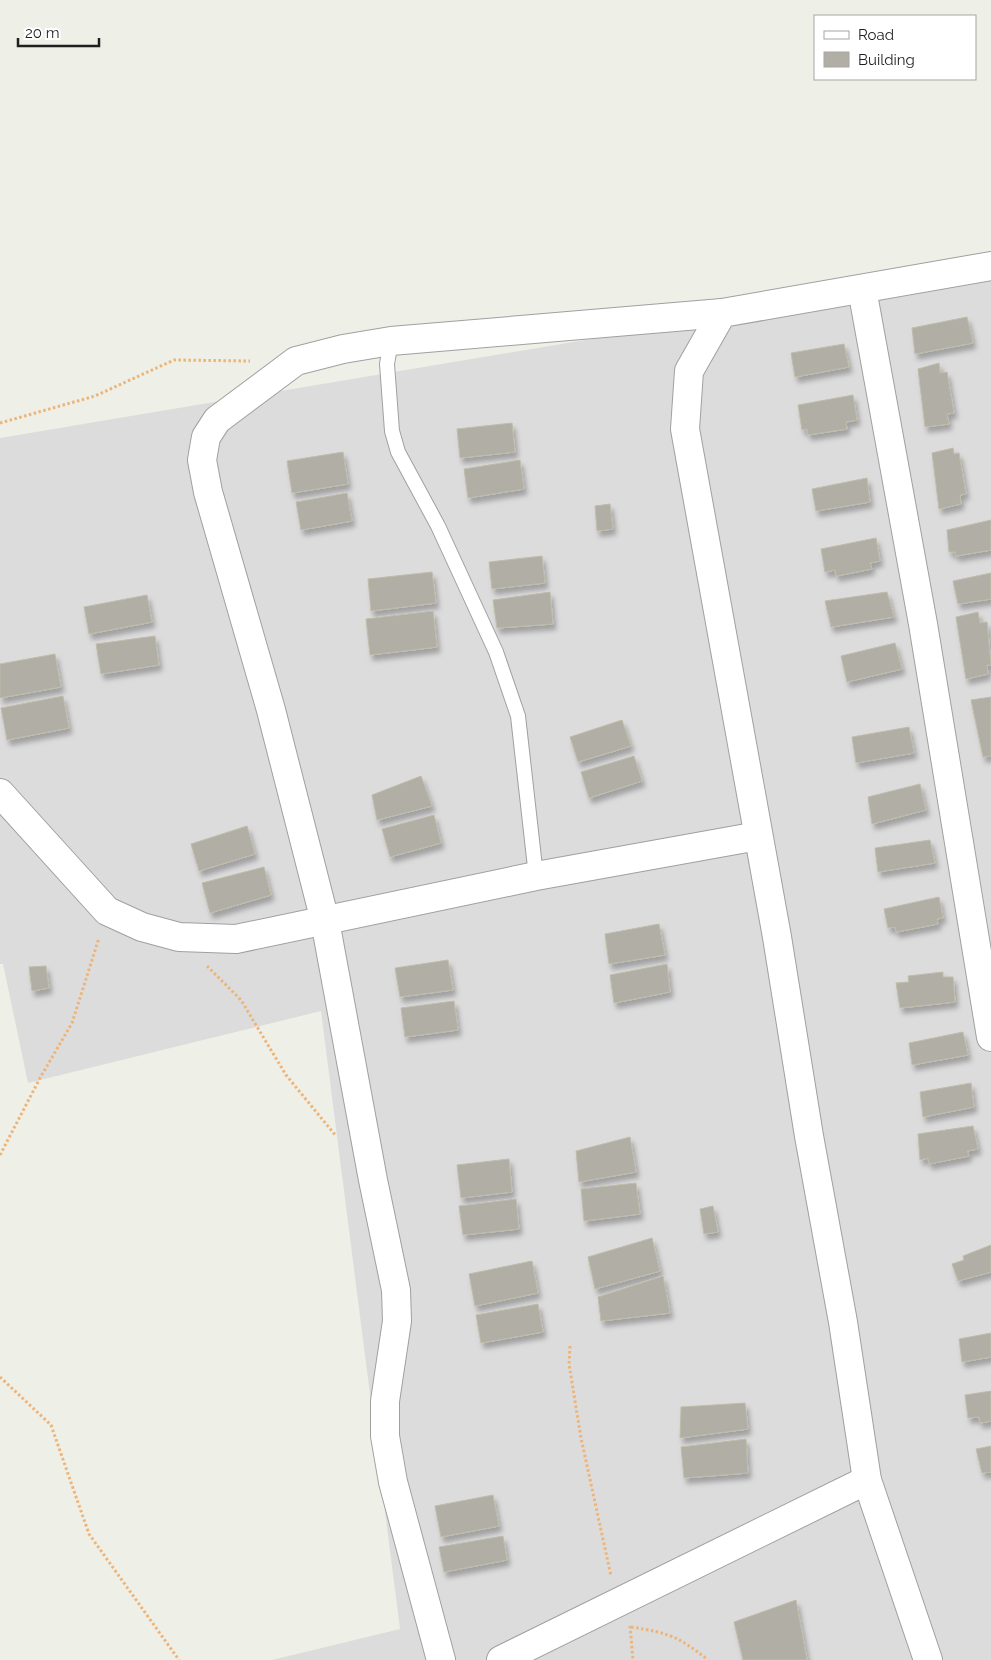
<svg xmlns="http://www.w3.org/2000/svg" width="991" height="1660" viewBox="0 0 991 1660" font-family="Raleway,sans-serif">
  <defs>
    <filter id="shadow"><feDropShadow dx="3" dy="5.5" stdDeviation="2.5" flood-color="#0004"/></filter>
  </defs>
  <rect width="100%" height="100%" fill="#eeefe6"/>
  <polygon fill="#dddcdc" points="991,272 991,1660 272,1660 400,1629 321,1011 28,1083 3,964 0,964 0,438"/>
  <g fill="#b1afa5" stroke="#bfbca9" filter="url(#shadow)">
    <polygon points="967,317 973,343 915,354 912,328"/>
    <polygon points="844,344 849,367 795,377 791,353"/>
    <polygon points="939,363 940,373 947,372 954,413 947,414 949,424 925,427 918,369"/>
    <polygon points="853,395 857,420 846,422 847,429 808,435 807,429 802,430 798,405"/>
    <polygon points="512,423 515,452 460,458 457,429"/>
    <polygon points="953,448 954,454 959,453 966,494 960,495 961,504 939,509 932,453"/>
    <polygon points="343,452 348,484 292,493 287,461"/>
    <polygon points="520,460 524,489 468,498 464,469"/>
    <polygon points="867,478 870,502 816,511 812,489"/>
    <polygon points="347,493 352,521 301,530 296,502"/>
    <polygon points="610,504 613,529 597,531 595,506"/>
    <polygon points="991,520 991,550 956,556 955,552 949,552 947,530"/>
    <polygon points="876,538 880,561 870,563 872,569 836,576 835,570 825,572 821,549"/>
    <polygon points="542,556 545,583 492,589 489,562"/>
    <polygon points="432,572 436,603 371,611 368,579"/>
    <polygon points="991,573 991,599 958,604 953,581"/>
    <polygon points="550,592 553,624 497,628 493,600"/>
    <polygon points="887,592 894,617 831,627 825,601"/>
    <polygon points="147,595 152,622 89,634 84,607"/>
    <polygon points="433,611 437,647 370,655 366,619"/>
    <polygon points="978,612 980,623 987,622 991,665 987,665 988,674 966,679 956,617"/>
    <polygon points="155,636 159,665 101,674 96,644"/>
    <polygon points="895,643 902,669 847,682 841,656"/>
    <polygon points="55,654 61,687 0,698 0,664"/>
    <polygon points="63,696 69,728 7,740 1,708"/>
    <polygon points="991,697 991,756 983,757 971,700"/>
    <polygon points="622,720 631,746 578,762 570,737"/>
    <polygon points="909,727 914,753 856,763 852,737"/>
    <polygon points="634,756 642,781 589,798 581,772"/>
    <polygon points="421,776 432,806 377,820 372,795"/>
    <polygon points="920,784 926,810 872,824 868,797"/>
    <polygon points="434,815 441,843 390,857 382,829"/>
    <polygon points="247,826 255,854 199,871 191,844"/>
    <polygon points="930,840 935,863 878,872 875,848"/>
    <polygon points="264,867 271,895 210,913 202,883"/>
    <polygon points="939,897 943,918 937,919 938,924 896,932 895,927 888,928 884,909"/>
    <polygon points="659,924 665,955 609,964 605,934"/>
    <polygon points="448,960 453,990 400,997 395,968"/>
    <polygon points="667,964 670,992 614,1003 610,975"/>
    <polygon points="46,966 49,988 32,991 29,967"/>
    <polygon points="943,972 943,977 953,977 955,1002 900,1008 896,983 909,982 908,976"/>
    <polygon points="454,1001 458,1030 405,1037 401,1008"/>
    <polygon points="963,1032 968,1055 912,1065 909,1043"/>
    <polygon points="971,1083 974,1107 923,1117 920,1092"/>
    <polygon points="973,1126 978,1149 967,1151 969,1156 929,1164 928,1158 920,1160 918,1134"/>
    <polygon points="630,1137 636,1172 579,1182 576,1151"/>
    <polygon points="509,1159 512,1192 461,1198 457,1165"/>
    <polygon points="636,1183 640,1214 584,1221 581,1189"/>
    <polygon points="516,1199 519,1229 463,1235 459,1206"/>
    <polygon points="713,1206 718,1232 704,1234 700,1209"/>
    <polygon points="652,1238 660,1271 595,1289 588,1257"/>
    <polygon points="991,1245 991,1272 958,1281 952,1264 964,1260 963,1256"/>
    <polygon points="532,1261 538,1293 475,1306 469,1274"/>
    <polygon points="663,1276 670,1313 601,1321 598,1297"/>
    <polygon points="538,1304 543,1332 481,1343 476,1315"/>
    <polygon points="991,1333 991,1357 962,1362 959,1339"/>
    <polygon points="991,1391 991,1421 980,1423 979,1417 968,1418 965,1395"/>
    <polygon points="745,1403 748,1429 680,1438 681,1407"/>
    <polygon points="746,1439 748,1473 684,1478 681,1447"/>
    <polygon points="991,1446 991,1472 982,1473 976,1449"/>
    <polygon points="493,1495 499,1526 441,1537 435,1506"/>
    <polygon points="503,1536 507,1560 444,1572 439,1547"/>
    <polygon points="796,1600 807,1660 743,1660 734,1622"/>
  </g>
  <g fill="none" stroke-linecap="round" stroke-linejoin="round">
    <defs>
      <polyline id="service" points="391,341 387,364 392,431 398,452 438,526 496,652 518,716 536,876"/>
      <g id="minor">
        <polyline points="862,289 923,624 991,1037"/>
        <polyline points="0,793 107,911 142,927 179,937 236,939 536,876 758,836"/>
        <polyline points="441,1660 393,1482 385,1436 385,1401 397,1321 396,1290 373,1180 325,921 271,710 208,492 202,460 206,437 217,420 296,361 343,349 391,341 722,313"/>
        <polyline points="501,1660 867,1480"/>
        <polyline points="928,1660 867,1480 843,1322 809,1136 777,937 685,429 689,371 722,313 991,266"/>
      </g>
    </defs>
    <use href="#service" stroke="#a0a0a0" stroke-width="16"/>
    <use href="#minor" stroke="#a0a0a0" stroke-width="30"/>
    <g stroke="#eeb477" stroke-width="3" stroke-dasharray="2.5 2.5" stroke-linecap="butt">
      <polyline points="0,423 95,396 174,360 250,361"/>
      <polyline points="207,966 241,1000 286,1075 336,1136"/>
      <polyline points="0,1155 40,1078 72,1023 99,938"/>
      <polyline points="570,1346 569,1364 581,1438 611,1576"/>
      <polyline points="0,1377 51,1425 89,1534 179,1660"/>
      <polyline points="630,1626 633,1660"/>
      <path d="M631,1627c38,6 47,9 77,33"/>
    </g>
    <use href="#service" stroke="#fff" stroke-width="14"/>
    <use href="#minor" stroke="#fff" stroke-width="28"/>
  </g>
  <rect x="814" y="15" width="162" height="65" fill="#ffffff" stroke="#a5a5a5"/>
  <rect x="824" y="31" width="25" height="8" fill="#ffffff" stroke="#a5a5a5"/>
  <text x="858" y="40" font-size="15" fill="#1f1f1f">Road</text>
  <rect x="824" y="52" width="25" height="15" fill="#b1afa5" stroke="#a5a5a5"/>
  <text x="858" y="65" font-size="15" fill="#1f1f1f">Building</text>
  <path d="M18 38v8h81v-8" fill="none" stroke="#1f1f1f" stroke-width="2.5"/>
  <text x="25" y="38" font-size="15" fill="#1f1f1f" stroke="#ffffff" stroke-width="4" paint-order="stroke">20 m</text>
</svg>
